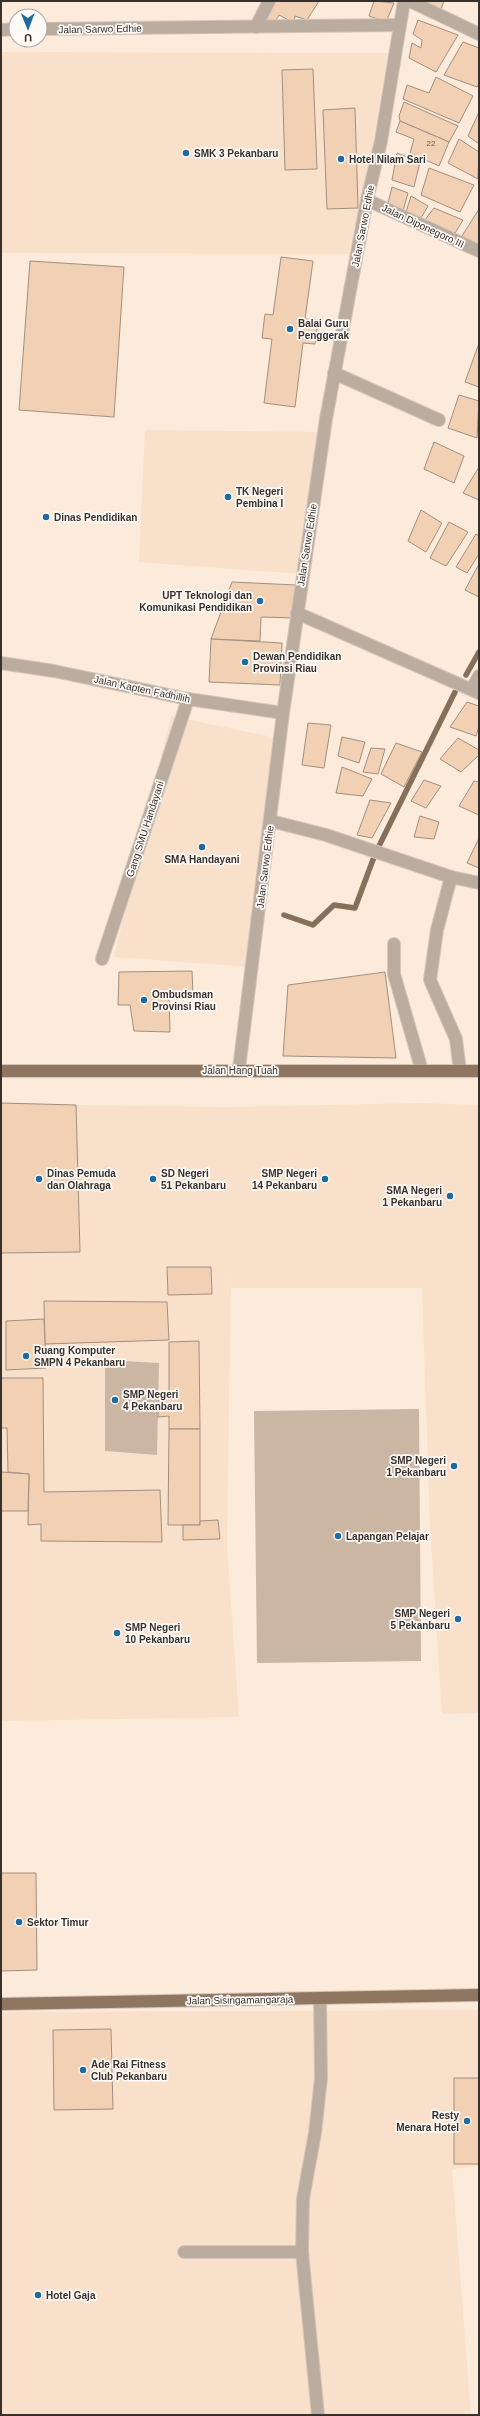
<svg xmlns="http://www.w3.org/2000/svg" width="480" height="2416" viewBox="0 0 480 2416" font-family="Helvetica,sans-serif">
  <rect width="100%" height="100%" fill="#fceadb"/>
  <g fill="#f8e0cb">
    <polygon points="1,52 388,53 355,254 1,253"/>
    <polygon points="145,430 324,432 301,574 139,562"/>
    <polygon points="171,716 277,738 251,967 114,957"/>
    <polygon points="420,1103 479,1105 479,1713 442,1714 430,1526 422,1288 231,1288 231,1267 227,1546 239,1717 1,1721 1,1253 80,1252 76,1105 226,1107"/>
    <polygon points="479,2010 479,2166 452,2169 471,2415 1,2415 1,2012"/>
  </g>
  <g fill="#cbb6a4">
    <polygon points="105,1360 159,1363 157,1455 105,1451"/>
    <polygon points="419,1409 421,1661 257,1663 254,1411"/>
  </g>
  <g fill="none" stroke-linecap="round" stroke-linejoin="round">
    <g stroke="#866f5b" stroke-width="5.5">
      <polyline points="466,675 479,652"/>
      <polyline points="378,848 455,692"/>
      <polyline points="284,915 313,925 334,905 355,908 374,857"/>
    </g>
  </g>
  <g fill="#f1d0b3" stroke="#a19082">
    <polygon points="272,1 319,1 307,20 295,16 294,23 279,15 275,22 263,19"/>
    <polygon points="374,1 394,3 386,22 369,16"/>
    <polygon points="415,1 444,1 440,12"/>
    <polygon points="418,20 458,35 436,72 409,58 412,43 421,48 422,40 413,34"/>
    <polygon points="463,42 479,48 479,84 477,87 444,75"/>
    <polygon points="313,69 317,169 285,170 282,70"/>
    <polygon points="436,77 473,96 459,123 403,99 407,85 429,93"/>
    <polygon points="404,102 458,126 449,142 400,121 399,116"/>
    <polygon points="355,108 358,208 327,209 323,110"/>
    <polygon points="479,112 479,144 468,136"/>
    <polygon points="400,121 449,142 439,166 410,153 414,139 396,132"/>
    <polygon points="459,139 479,152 478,179 448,163"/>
    <polygon points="397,153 420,162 414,187 392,180"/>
    <polygon points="429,168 474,185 460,212 421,195"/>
    <polygon points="392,187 408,193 403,211 388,203"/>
    <polygon points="411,196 428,206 421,218 406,212"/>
    <polygon points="434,208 463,220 454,235 424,221"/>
    <polygon points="479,209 479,245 462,236"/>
    <polygon points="281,257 313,261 305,319 318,320 315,344 303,343 295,407 264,403 272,339 262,338 265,314 273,315"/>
    <polygon points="30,261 124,267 114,417 19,410"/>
    <polygon points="478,346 479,346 479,387 465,382"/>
    <polygon points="459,395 479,401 477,438 448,428"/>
    <polygon points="434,442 464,456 454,483 424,469"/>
    <polygon points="479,467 479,500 463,493"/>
    <polygon points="421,510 442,523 426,552 408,541"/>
    <polygon points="449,522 468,532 446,566 430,558"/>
    <polygon points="476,534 479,536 479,554 467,573 456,567"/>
    <polygon points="479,564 479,597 465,590"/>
    <polygon points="232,582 296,585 295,618 261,617 260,641 211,639"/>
    <polygon points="211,639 282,643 280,685 209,682"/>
    <polygon points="467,702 479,706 479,726 476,736 450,727"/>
    <polygon points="308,723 331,725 324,768 302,765"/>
    <polygon points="342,737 365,742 359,763 338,756"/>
    <polygon points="458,738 479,750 479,755 461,772 440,759"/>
    <polygon points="396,743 422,752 404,787 381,774"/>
    <polygon points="371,748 385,749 378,774 363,772"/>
    <polygon points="342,767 372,779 363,796 336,793"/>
    <polygon points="424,780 441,786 426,808 411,801"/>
    <polygon points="474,781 479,782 479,815 459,806"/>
    <polygon points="370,800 391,803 372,838 357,835"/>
    <polygon points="420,816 439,822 434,839 414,837"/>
    <polygon points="479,838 479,868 467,863"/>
    <polygon points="192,971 193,994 169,995 170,1032 134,1031 130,1005 118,1005 119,972"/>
    <polygon points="385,972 396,1058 283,1056 288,985"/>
    <polygon points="1,1103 76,1105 80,1252 1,1253"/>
    <polygon points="167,1267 211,1267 212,1294 168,1295"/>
    <polygon points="44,1301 167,1302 169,1340 45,1344"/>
    <polygon points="44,1319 46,1368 6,1370 6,1321"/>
    <polygon points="199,1341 200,1429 169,1429 169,1416 158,1417 159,1394 169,1393 169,1342"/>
    <polygon points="1,1378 43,1378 44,1492 160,1490 162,1542 41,1541 41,1524 28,1525 29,1474 8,1472 7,1428 1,1428"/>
    <polygon points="169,1429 200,1429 200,1525 168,1525"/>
    <polygon points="1,1472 29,1474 28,1511 1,1511"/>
    <polygon points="218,1520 220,1539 183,1540 183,1525 200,1525 200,1521"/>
    <polygon points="1,1873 36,1873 37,1970 1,1971"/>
    <polygon points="111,2029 113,2109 54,2110 53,2030"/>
    <rect x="454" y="2078" width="25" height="86"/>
  </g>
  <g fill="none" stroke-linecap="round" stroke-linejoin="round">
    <defs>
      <g id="minor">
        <polyline points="410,1 479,34"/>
        <polyline points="256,27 269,1"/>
        <polyline points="40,29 400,25"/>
        <polyline points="1,30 16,29"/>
        <polyline points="367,200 479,251"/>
        <polyline points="334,373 439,420"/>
        <polyline points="297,613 479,693"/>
        <polyline points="1,663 54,671 188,699 283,713"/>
        <polyline points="472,689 479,676"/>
        <polyline points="271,821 326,835 451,877 479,883"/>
        <polyline points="451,877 437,930 430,980 456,1039 460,1071"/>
        <polyline points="394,944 394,974 422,1071"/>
        <polyline points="102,959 188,699"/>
        <polyline points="239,1069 283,713 326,419 367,200 381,141 404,1"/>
        <polyline points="184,2252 302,2252"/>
        <polyline points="318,2415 302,2252 303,2199 315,2133 321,2078 320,1998"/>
      </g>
      <g id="major">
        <polyline points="1,1071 479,1071"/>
        <polyline points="1,2004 479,1995"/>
      </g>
    </defs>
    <use href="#minor" stroke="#d5c5b8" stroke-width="14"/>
    <use href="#major" stroke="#d5c5b8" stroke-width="14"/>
    <use href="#minor" stroke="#bbaca0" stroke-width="12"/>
    <use href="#major" stroke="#8f7660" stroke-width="12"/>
  </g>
  <g fill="#1f6b9e" stroke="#fefaf7" stroke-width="1.5">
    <circle cx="186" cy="153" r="4"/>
    <circle cx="341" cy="159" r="4"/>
    <circle cx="290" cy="329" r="4"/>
    <circle cx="228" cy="497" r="4"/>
    <circle cx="46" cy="517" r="4"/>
    <circle cx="260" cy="601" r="4"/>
    <circle cx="245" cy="662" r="4"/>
    <circle cx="202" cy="847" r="4"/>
    <circle cx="144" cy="1000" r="4"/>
    <circle cx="39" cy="1179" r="4"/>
    <circle cx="153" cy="1179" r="4"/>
    <circle cx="325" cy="1179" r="4"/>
    <circle cx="450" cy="1196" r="4"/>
    <circle cx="26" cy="1356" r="4"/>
    <circle cx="115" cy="1400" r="4"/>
    <circle cx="454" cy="1466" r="4"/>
    <circle cx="338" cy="1536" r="4"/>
    <circle cx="458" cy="1619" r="4"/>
    <circle cx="117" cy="1633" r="4"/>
    <circle cx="19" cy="1922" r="4"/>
    <circle cx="83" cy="2070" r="4"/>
    <circle cx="467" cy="2121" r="4"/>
    <circle cx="38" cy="2295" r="4"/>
  </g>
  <g text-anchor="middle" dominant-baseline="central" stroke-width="3.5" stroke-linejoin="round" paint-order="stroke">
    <g font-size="8" fill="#66584d">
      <text x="431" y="143">22</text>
    </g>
    <g font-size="10" fill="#37302b" stroke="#fefaf7">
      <text transform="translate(100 29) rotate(-1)">Jalan Sarwo Edhie</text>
      <text transform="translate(363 226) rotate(-79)">Jalan Sarwo Edhie</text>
      <text transform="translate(423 226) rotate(25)">Jalan Diponegoro III</text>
      <text transform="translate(307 545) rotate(-81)">Jalan Sarwo Edhie</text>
      <text transform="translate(142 689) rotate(12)">Jalan Kapten Fadhillih</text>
      <text transform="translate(145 829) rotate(-72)">Gang SMU Handayani</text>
      <text transform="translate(265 867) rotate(-83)">Jalan Sarwo Edhie</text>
      <text x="240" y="1070">Jalan Hang Tuah</text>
      <text transform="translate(240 2000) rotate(-1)">Jalan Sisingamangaraja</text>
    </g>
    <g font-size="10" font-weight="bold" fill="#37302b" stroke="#fefaf7" text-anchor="start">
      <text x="194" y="153">SMK 3 Pekanbaru</text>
      <text x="349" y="159">Hotel Nilam Sari</text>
      <text x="298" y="323">Balai Guru<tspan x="298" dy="12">Penggerak</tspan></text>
      <text x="236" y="491">TK Negeri<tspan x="236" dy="12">Pembina I</tspan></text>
      <text x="54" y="517">Dinas Pendidikan</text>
      <text x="252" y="595" text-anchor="end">UPT Teknologi dan<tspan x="252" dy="12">Komunikasi Pendidikan</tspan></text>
      <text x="253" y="656">Dewan Pendidikan<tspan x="253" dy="12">Provinsi Riau</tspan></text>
      <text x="202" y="859" text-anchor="middle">SMA Handayani</text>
      <text x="152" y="994">Ombudsman<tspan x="152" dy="12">Provinsi Riau</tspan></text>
      <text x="47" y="1173">Dinas Pemuda<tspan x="47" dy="12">dan Olahraga</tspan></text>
      <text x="161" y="1173">SD Negeri<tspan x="161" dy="12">51 Pekanbaru</tspan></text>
      <text x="317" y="1173" text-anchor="end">SMP Negeri<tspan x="317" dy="12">14 Pekanbaru</tspan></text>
      <text x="442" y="1190" text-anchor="end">SMA Negeri<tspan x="442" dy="12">1 Pekanbaru</tspan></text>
      <text x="34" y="1350">Ruang Komputer<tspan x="34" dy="12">SMPN 4 Pekanbaru</tspan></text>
      <text x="123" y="1394">SMP Negeri<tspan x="123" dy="12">4 Pekanbaru</tspan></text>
      <text x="446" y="1460" text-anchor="end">SMP Negeri<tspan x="446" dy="12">1 Pekanbaru</tspan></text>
      <text x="346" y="1536">Lapangan Pelajar</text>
      <text x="450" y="1613" text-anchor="end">SMP Negeri<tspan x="450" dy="12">5 Pekanbaru</tspan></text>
      <text x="125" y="1627">SMP Negeri<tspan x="125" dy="12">10 Pekanbaru</tspan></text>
      <text x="27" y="1922">Sektor Timur</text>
      <text x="91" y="2064">Ade Rai Fitness<tspan x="91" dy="12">Club Pekanbaru</tspan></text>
      <text x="459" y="2115" text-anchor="end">Resty<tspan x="459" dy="12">Menara Hotel</tspan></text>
      <text x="46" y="2295">Hotel Gaja</text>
    </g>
  </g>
  <rect width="480" height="2416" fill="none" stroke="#37302b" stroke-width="4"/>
  <g transform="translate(28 28) rotate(179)"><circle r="19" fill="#fefaf7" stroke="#aea9a5"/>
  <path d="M0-3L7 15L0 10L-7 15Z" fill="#1f6b9e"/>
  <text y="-6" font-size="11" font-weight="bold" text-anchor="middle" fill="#37302b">U</text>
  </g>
</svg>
